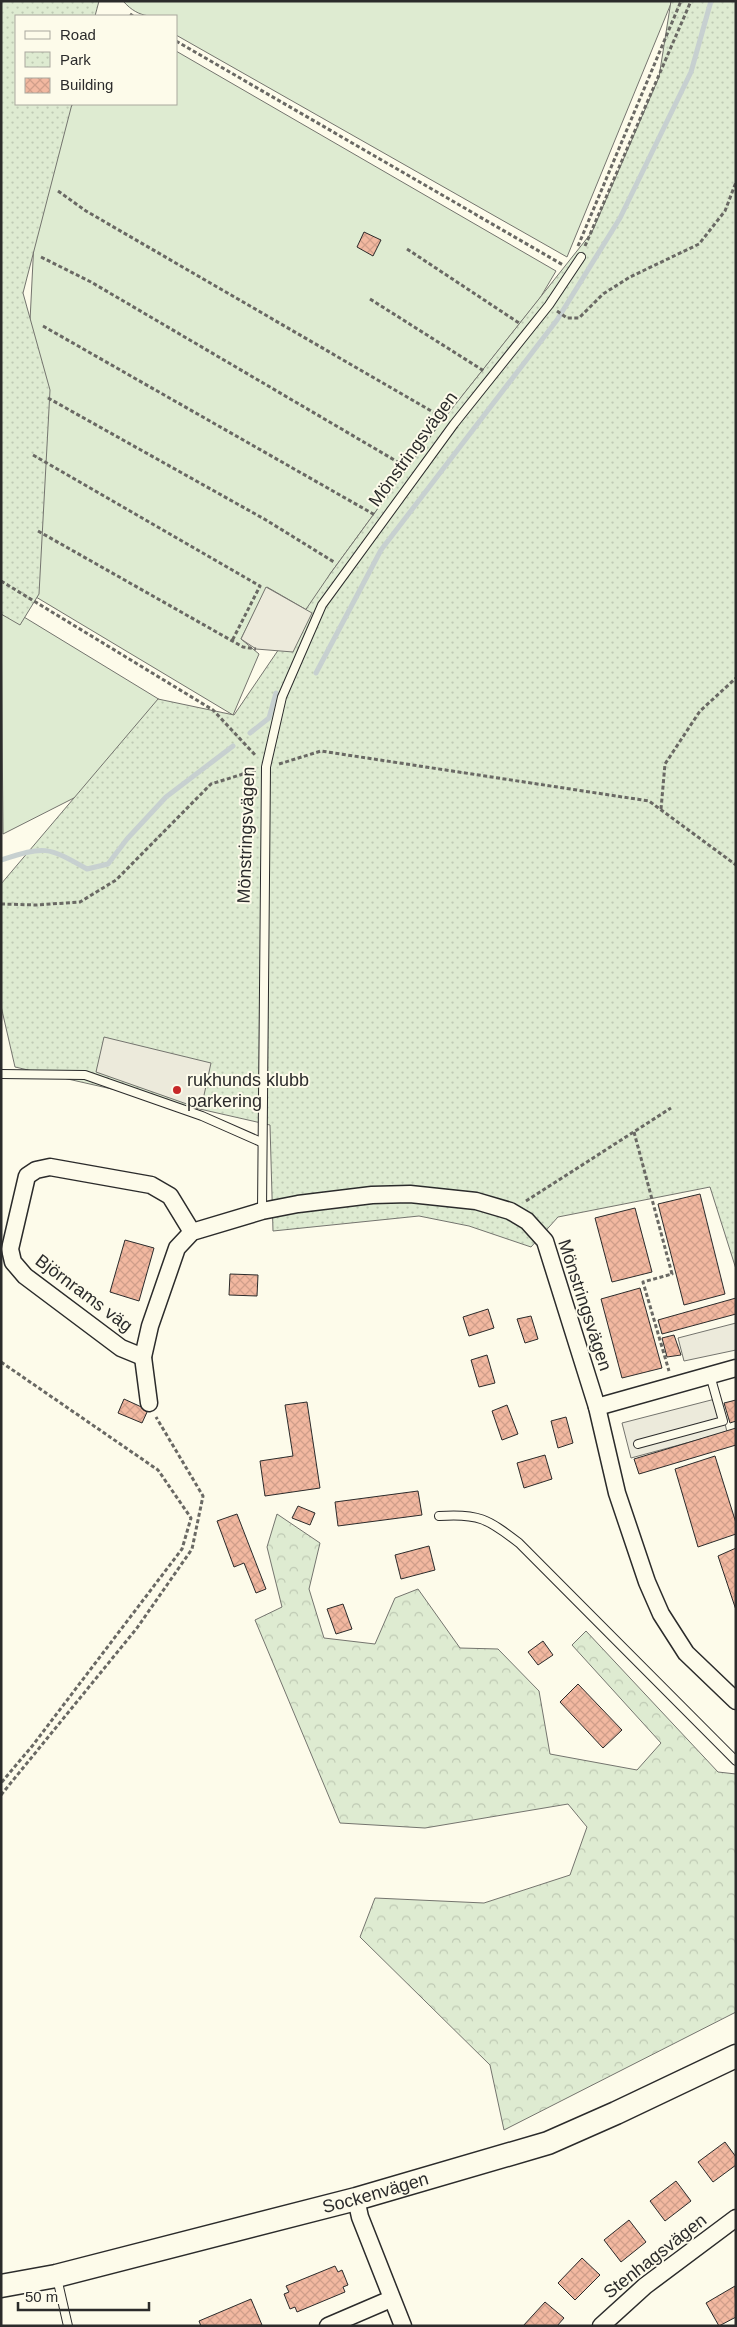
<svg xmlns="http://www.w3.org/2000/svg" width="737" height="2327" viewBox="0 0 737 2327" font-family="Helvetica,sans-serif">
  <defs>
    <pattern id="forest-crowns" width="20" height="18" patternUnits="userSpaceOnUse" patternTransform="scale(1.25)"><rect width="20" height="18" fill="#deebd1"/><path d="M2 6a3 3 0 1 1 6 0M12 15a3 3 0 1 1 6 0" fill="none" stroke="#bfcab4"/></pattern>
    <pattern id="park-dots" width="8" height="8" patternUnits="userSpaceOnUse" patternTransform="scale(1.25)"><rect width="8" height="8" fill="#deebd1"/><path d="M2 2h.1M6 6h.1" fill="none" stroke="#bfcab4" stroke-width="1.8" stroke-linecap="round"/></pattern>
    <pattern id="building-cross-hatch" width="8" height="8" patternUnits="userSpaceOnUse" patternTransform="scale(1.25)"><rect width="8" height="8" fill="#f2b8a0"/><path d="M0 0l8 8M0 8l8-8" fill="none" stroke="#d09e8a"/></pattern>
  </defs>
  <rect width="100%" height="100%" fill="#fdfbea"/>
  <g fill="#deebd1" stroke="#74746e">
    <path d="M123,1h549l-105,256 -391,-222v-19c-23,0 -36,4 -53,-15z"/>
    <polygon points="176,51 556,271 540,298 439,425 330,574 312,613 267,587 241,639 259,654 233,715 26,591 25,421 38,161 43,146 73,104 176,104"/>
    <polygon points="1,603 170,706 127,771 3,834"/>
  </g>
  <polygon fill="url(#forest-crowns)" stroke="#74746e" points="277,1514 320,1543 309,1589 324,1638 375,1644 395,1598 418,1589 460,1648 498,1649 539,1691 550,1754 637,1770 661,1743 572,1645 586,1631 718,1772 736,1774 736,2012 504,2130 490,2065 360,1937 375,1898 484,1903 570,1875 587,1827 568,1804 425,1828 340,1823 255,1620 282,1607 267,1547"/>
  <g fill="url(#park-dots)" stroke="#74746e">
    <polygon points="1,1 99,1 95,16 16,16 16,104 72,104 23,293 50,390 39,594 20,625 1,614"/>
    <polygon points="671,1 736,1 736,1269 710,1187 558,1217 531,1247 469,1226 419,1216 273,1231 270,1125 15,1067 1,1006 1,884 158,699 234,715 330,574 439,425 592,232 659,77"/>
  </g>
  <g fill="#eceadb" stroke="#74746e">
    <polygon points="266,587 312,613 293,652 256,649 241,639"/>
    <polygon points="104,1037 211,1063 201,1109 96,1072"/>
    <polygon points="736,1323 736,1350 684,1361 678,1338"/>
    <polygon points="719,1398 727,1432 631,1458 622,1423"/>
  </g>
  <g fill="none" stroke-linecap="round" stroke-linejoin="round">
    <g stroke="#c7d0d0" stroke-width="5">
      <polyline points="316,673 381,550 557,320 620,218 691,72 711,1"/>
      <polyline points="250,733 269,718 276,693"/>
      <path d="M1,860c44,-14 46,-14 86,9l21,-5 19,-25 39,-42 67,-51"/>
    </g>
  </g>
  <g fill="url(#building-cross-hatch)" stroke="#2b2b2b">
    <polygon points="364,232 381,240 373,256 357,247"/>
    <polygon points="700,1194 725,1294 684,1305 658,1204"/>
    <polygon points="635,1208 652,1272 612,1282 595,1218"/>
    <polygon points="125,1240 154,1248 139,1301 110,1292"/>
    <polygon points="230,1274 258,1275 257,1296 229,1295"/>
    <polygon points="640,1288 662,1368 622,1378 601,1299"/>
    <polygon points="736,1298 736,1314 662,1334 658,1320"/>
    <polygon points="488,1309 494,1328 469,1336 463,1317"/>
    <polygon points="531,1316 538,1339 525,1343 517,1319"/>
    <polygon points="674,1335 681,1355 667,1357 662,1338"/>
    <polygon points="487,1355 495,1383 479,1387 471,1360"/>
    <polygon points="124,1399 148,1410 142,1423 118,1413"/>
    <polygon points="736,1400 736,1421 730,1423 724,1403"/>
    <polygon points="307,1402 320,1488 265,1496 260,1461 293,1456 285,1405"/>
    <polygon points="507,1405 518,1434 502,1440 492,1411"/>
    <polygon points="566,1417 573,1443 558,1448 551,1421"/>
    <polygon points="736,1428 736,1445 639,1474 634,1459"/>
    <polygon points="545,1455 552,1479 524,1488 517,1463"/>
    <polygon points="715,1456 736,1523 736,1534 698,1547 675,1469"/>
    <polygon points="418,1491 422,1515 338,1526 335,1502"/>
    <polygon points="298,1506 315,1513 310,1525 292,1518"/>
    <polygon points="237,1514 266,1589 256,1593 244,1563 234,1567 217,1521"/>
    <polygon points="429,1546 435,1570 401,1579 395,1555"/>
    <polygon points="736,1548 736,1610 718,1556"/>
    <polygon points="343,1604 352,1629 336,1634 327,1609"/>
    <polygon points="543,1641 553,1655 538,1665 528,1652"/>
    <polygon points="578,1684 622,1730 603,1748 560,1702"/>
    <polygon points="725,2142 736,2157 736,2165 713,2182 698,2162"/>
    <polygon points="676,2181 691,2201 665,2221 650,2201"/>
    <polygon points="629,2220 646,2242 621,2262 604,2240"/>
    <polygon points="582,2258 600,2275 575,2300 558,2283"/>
    <polygon points="335,2266 338,2272 342,2270 348,2285 343,2287 345,2292 297,2312 295,2307 290,2309 284,2294 289,2292 286,2286"/>
    <polygon points="735,2286 736,2317 719,2326 706,2303"/>
    <polygon points="251,2299 262,2325 201,2326 199,2321"/>
    <polygon points="545,2302 564,2318 557,2326 523,2326"/>
  </g>
  <g fill="none" stroke-linecap="round" stroke-linejoin="round">
    <defs>
      <g id="lane">
        <polyline points="1,1074 85,1075 202,1116 261,1142"/>
        <polyline points="262,1211 266,767 282,697 322,605 454,424 549,305 581,257"/>
        <polyline points="638,1444 723,1421 710,1375"/>
        <path d="M439,1516c39,-3 49,3 80,27l217,218"/>
        <polyline points="57,2278 68,2326"/>
      </g>
      <g id="street">
        <polyline points="143,1357 121,1348 25,1276 13,1262 10,1249 27,1176 36,1170 50,1167 151,1185 170,1196 192,1232"/>
        <polyline points="149,1403 143,1357 150,1326 177,1248 192,1232 262,1211 298,1204 372,1195 410,1194 476,1201 510,1211 527,1221 545,1241 597,1407 617,1493 647,1582 661,1614 686,1653 736,1701"/>
        <polyline points="597,1407 736,1368"/>
        <polyline points="356,2199 360,2217 403,2326"/>
        <polyline points="328,2326 391,2299"/>
        <polyline points="601,2326 645,2286 736,2218"/>
      </g>
      <g id="secondary">
        <path id="s1" d="M1,2286l55,-10 300,-77 192,-56 68,-30 120,-57"/>
      </g>
    </defs>
    <use href="#lane" stroke="#2b2b2b" stroke-width="10"/>
    <use href="#street" stroke="#2b2b2b" stroke-width="19"/>
    <use href="#secondary" stroke="#2b2b2b" stroke-width="25"/>
    <g stroke="#6a6964" stroke-width="3" stroke-dasharray="4 2.5" stroke-linecap="butt">
      <polyline points="130,14 133,16"/>
      <polyline points="176,41 563,265"/>
      <polyline points="58,191 86,211 445,419"/>
      <polyline points="578,246 681,1"/>
      <polyline points="585,246 691,1"/>
      <polyline points="407,249 519,323"/>
      <polyline points="41,257 91,282 408,468"/>
      <polyline points="370,299 484,371"/>
      <polyline points="557,311 567,318 579,318 603,294 630,277 699,244 725,211 736,182"/>
      <polyline points="43,326 375,515"/>
      <polyline points="48,398 266,520 334,562"/>
      <polyline points="33,455 260,586 232,641"/>
      <polyline points="38,531 243,647 256,649"/>
      <polyline points="1,581 213,710 256,756"/>
      <polyline points="279,764 321,751 649,801 736,865"/>
      <polyline points="661,809 665,764 700,711 736,678"/>
      <polyline points="1,904 36,905 80,902 116,880 211,784 256,770"/>
      <polyline points="634,1132 672,1274 643,1282 669,1371"/>
      <polyline points="526,1201 671,1108"/>
      <polyline points="1,1362 158,1470 191,1518 182,1549 33,1745 1,1783"/>
      <polyline points="1,1795 137,1628 192,1549 203,1496 156,1417"/>
    </g>
    <use href="#lane" stroke="#fdfbea" stroke-width="8"/>
    <use href="#street" stroke="#fdfbea" stroke-width="16"/>
    <use href="#secondary" stroke="#fdfbea" stroke-width="22"/>
  </g>
  <circle fill="#c62828" stroke="#fdfbea" stroke-width="2" cx="177" cy="1090" r="5"/>
  <g text-anchor="middle" dominant-baseline="central" stroke-width="4" stroke-linejoin="round" paint-order="stroke">
    <g font-size="18" fill="#2b2b2b" stroke="#fdfbea">
      <text transform="translate(413 449) rotate(-54)">Mönstringsvägen</text>
      <text transform="translate(246 835) rotate(-88)">Mönstringsvägen</text>
      <text transform="translate(84 1293) rotate(37)">Björnrams väg</text>
      <text transform="translate(585 1305) rotate(72)">Mönstringsvägen</text>
      <text stroke="none"><textPath href="#s1" startOffset="386">Sockenvägen</textPath></text>
      <text transform="translate(655 2256) rotate(-38)">Stenhagsvägen</text>
    </g>
    <g font-size="18" fill="#2b2b2b" stroke="#fdfbea" text-anchor="start">
      <text x="187" y="1080">rukhunds klubb<tspan x="187" dy="21">parkering</tspan></text>
    </g>
  </g>
  <rect width="737" height="2327" fill="none" stroke="#2b2b2b" stroke-width="5"/>
  <rect x="15" y="15" width="162" height="90" fill="#fdfbea" stroke="#a9a89e"/>
  <rect x="25" y="31" width="25" height="8" fill="#fdfbea" stroke="#a9a89e"/>
  <text x="60" y="40" font-size="15" fill="#2b2b2b">Road</text>
  <rect x="25" y="52" width="25" height="15" fill="url(#park-dots)" stroke="#a9a89e"/>
  <text x="60" y="65" font-size="15" fill="#2b2b2b">Park</text>
  <rect x="25" y="78" width="25" height="15" fill="url(#building-cross-hatch)" stroke="#a9a89e"/>
  <text x="60" y="90" font-size="15" fill="#2b2b2b">Building</text>
  <path d="M18 2302v8h131v-8" fill="none" stroke="#2b2b2b" stroke-width="2.5"/>
  <text x="25" y="2302" font-size="15" fill="#2b2b2b" stroke="#fdfbea" stroke-width="4" paint-order="stroke">50 m</text>
</svg>
